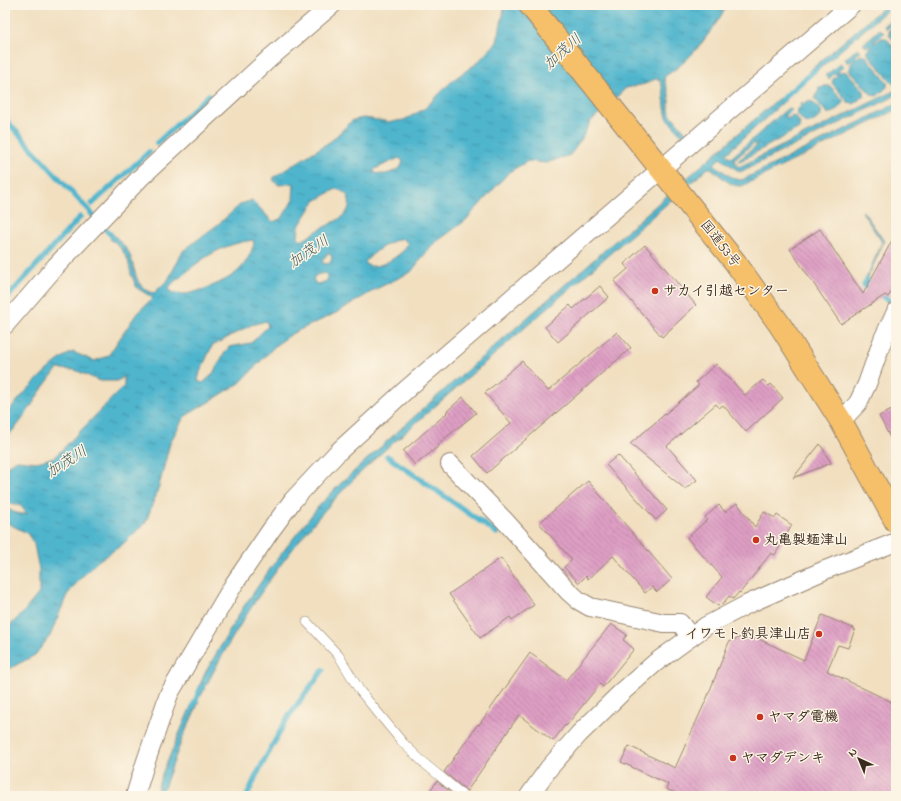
<svg xmlns="http://www.w3.org/2000/svg" width="901" height="801" viewBox="0 0 901 801" font-family="'Indie Flower','Klee One',sans-serif">
  <defs>
    <pattern id="water-ripples" width="26" height="14" patternUnits="userSpaceOnUse"><rect width="26" height="14" fill="#4fb5cd"/><path d="M2 4q2-2 4 0t4 0M15 11q2-2 4 0t4 0" fill="none" stroke="#4393a6"/></pattern>
    <pattern id="building-back-hatch" width="6" height="6" patternUnits="userSpaceOnUse"><rect width="6" height="6" fill="#de9fc5"/><path d="M-1 5l2 2M0 0l6 6M5-1l2 2" fill="none" stroke="#b5829f"/></pattern>
  </defs>
  <rect width="100%" height="100%" fill="#fcf5e5"/>
  <filter id="ink" filterUnits="userSpaceOnUse"><feTurbulence type="fractalNoise" baseFrequency=".025" numOctaves="2"/><feDisplacementMap in="SourceGraphic" scale="8" xChannelSelector="R" yChannelSelector="G"/><feConvolveMatrix kernelMatrix="1 2 1 2 8 2 1 2 1" color-interpolation-filters="sRGB"/></filter>
  <filter id="wash" filterUnits="userSpaceOnUse"><feTurbulence type="fractalNoise" baseFrequency=".012" numOctaves="4" result="noise"/><feDisplacementMap in="SourceGraphic" scale="16" xChannelSelector="R" yChannelSelector="G"/><feGaussianBlur stdDeviation="0.9" result="paint"/><feColorMatrix in="noise" values="0 0 0 0 0 0 0 0 0 0 0 0 0 0 0 0 0 1.4 0 .05"/><feComposite in="paint" operator="in"/></filter>
  <g filter="url(#wash)">
    <rect width="100%" height="100%" fill="#f1dfc0"/>
    <g fill="url(#water-ripples)" stroke="#457076" fill-rule="evenodd">
      <path d="M510,5h218c-17,26 -35,55 -63,71l-1,3 5,15v12l1,8 21,24 -3,3c-5,-6 -18,-17 -21,-24 -4,-13 -1,-26 -8,-38h-4l-10,5 -19,4 -35,33 -10,19 -11,15 -24,8 -18,-2 -19,11 -44,49 -33,24 -21,27 -33,16 -42,25 -43,20 -17,12 -36,38 -56,34 -14,26 -11,43 -13,36 -24,23 -24,16 -19,19 -12,15 -17,41 -15,19 -30,16v-41l18,-17 16,-20v-23l-5,-26 -7,-11 -22,-11v-16c7,7 13,8 22,8l-6,-8 -11,-3 -5,2v-38l12,-7 20,2 18,-5 69,-71v-9l-7,4h-17l-25,-11 -17,-1c-21,21 -30,50 -53,69v-23c15,-17 48,-56 68,-63l21,9 14,-5 29,-43 16,-15 -16,-10 -6,-14 -3,-14 -6,-10 -8,-9 -1,1 -3,-3 1,-1 -6,-6 3,-3c6,7 14,13 20,22 9,17 4,36 26,42l14,-13 15,-29 39,-30 19,-17 11,-4 21,22 9,-4 11,-18 1,-17 -15,2 -6,-5 1,-3 57,-36 22,-21 11,-2 27,4 13,-2 20,-11 29,-29 24,-17 20,-21 7,-33zM399,158l4,3 -2,6c-10,6 -17,10 -28,5l2,-3zM336,189c6,2 12,4 13,11 4,17 -21,24 -32,31 -5,3 -9,7 -16,10l-3,-4 1,-11 16,-25zM402,238l6,5c-2,3 -3,6 -5,8 -8,7 -25,19 -36,14l-2,-3c9,-11 24,-20 37,-24zM253,240l1,4c-3,9 -8,20 -16,27 -9,9 -42,23 -55,23 -5,0 -10,-1 -15,-4 3,-7 9,-10 15,-15 21,-19 41,-31 70,-35zM327,254h3l2,3 -1,4 -3,3 -5,-1 -1,-2zM324,273l4,3 -1,5 -9,3 -3,-1 -2,-4 3,-4zM266,321l2,5 -17,17 -22,4 -5,7 -12,21 -9,8 -5,-2 2,-9 12,-26 39,-21z"/>
      <polygon points="886,5 893,5 811,76 808,72"/>
      <polygon points="896,16 896,21 893,24 894,25 896,24 896,43 889,35 889,30 892,27 890,26 887,29 884,26"/>
      <polygon points="880,29 884,33 873,42 874,43 881,38 886,38 896,50 896,84 893,84 868,54 868,49 871,46 869,45 866,47 863,44"/>
      <polygon points="858,48 861,51 855,57 857,58 860,55 866,56 887,82 887,87 877,96 872,95 849,70 850,65 854,61 852,59 848,63 845,59"/>
      <polygon points="841,63 844,66 838,71 839,73 842,71 847,72 864,91 864,95 854,104 848,102 832,83 833,79 837,75 835,73 829,79 826,75"/>
      <polygon points="820,86 822,88 824,86 830,86 844,101 843,104 832,113 827,113 815,99 816,94 819,91 818,89"/>
      <path d="M896,90v5l-7,4 -149,73 -20,-14 -6,6c8,6 19,17 28,16l154,-76v6l-154,76c-12,1 -22,-11 -31,-18h-3l-330,288c-19,18 -37,35 -54,55 -49,56 -90,118 -123,185l-5,-2 9,-21 37,-64 35,-50 41,-52 22,-23 87,-79 352,-307 1,1 3,-3h7l-64,58 5,4 57,-50 4,2 -7,7 2,2 5,-3 4,1 4,6 -1,5 -60,34 -1,-1 18,-15 -2,-3 -20,17 2,4 3,3z"/>
      <polygon points="807,101 813,102 821,110 821,116 811,123 805,123 797,114 798,109 801,106 800,104 802,102 804,104"/>
      <polygon points="863,211 884,241 864,287 863,286 882,242 862,212"/>
      <polygon points="194,699 199,702 182,739 161,796 155,796 162,774"/>
    </g>
    <g fill="none" stroke-linecap="round" stroke-linejoin="round">
      <g stroke="#4fb5cd" stroke-width="5.5">
        <polyline points="781,100 815,70"/>
        <polyline points="5,119 111,235"/>
        <polyline points="157,143 209,95"/>
        <polyline points="92,204 149,152"/>
        <polyline points="867,280 864,285 866,287 896,304"/>
        <polyline points="5,300 80,217"/>
        <polyline points="387,456 497,533"/>
        <polyline points="193,706 201,688"/>
        <polyline points="247,796 257,774 288,717 323,670"/>
      </g>
    </g>
    <g id="blocks">
      <g fill="url(#building-back-hatch)">
        <polygon points="820,229 863,294 896,233 896,285 888,297 885,295 841,324 790,249"/>
        <polygon points="645,245 696,305 662,337 614,281 628,269 624,264"/>
        <polygon points="600,286 609,297 558,342 545,327 570,305 573,309"/>
        <polygon points="617,332 631,348 487,473 473,456 511,423 485,393 522,361 548,391"/>
        <polygon points="716,364 745,395 763,380 769,386 771,384 783,398 746,432 723,405 719,408 716,404 667,446 697,480 685,489 630,444 699,385 696,382"/>
        <polygon points="463,397 476,413 438,444 439,446 415,465 403,451 447,413 446,412"/>
        <polygon points="896,408 896,449 879,416"/>
        <polygon points="820,444 831,463 793,478"/>
        <polygon points="618,455 667,510 656,520 606,465"/>
        <polygon points="588,481 672,579 657,592 652,587 645,593 613,556 588,579 586,576 579,583 564,567 572,560 539,523"/>
        <polygon points="737,503 755,527 764,512 775,518 777,515 792,525 775,555 771,553 740,593 739,592 733,599 729,596 722,605 721,603 718,606 706,597 722,577 687,538 707,520 705,517 719,505 725,512"/>
        <polygon points="501,558 534,605 512,620 510,617 480,638 449,594"/>
        <polygon points="822,615 855,629 848,648 838,645 827,671 896,704 896,796 682,796 666,789 668,784 621,762 629,746 675,768 707,698 729,642 748,634 804,660"/>
        <polygon points="611,624 627,635 623,640 634,649 603,687 600,684 566,726 565,725 553,741 519,715 467,791 444,772 478,724 479,725 530,653 566,680"/>
        <polygon points="437,781 455,796 426,796"/>
      </g>
    </g>
  </g>
  <g filter="url(#ink)">
    <use href="#blocks" fill-opacity="0" stroke="#96846f" stroke-width="1"/>
    <g fill="none" stroke-linecap="round" stroke-linejoin="round">
      <defs>
        <polyline id="lane" points="307,622 339,656 360,691 403,743 425,764 464,796"/>
        <g id="street">
          <polyline points="5,325 56,266 140,178 270,58 332,5"/>
          <polyline points="841,421 858,403 867,384 883,339 896,312"/>
          <polyline points="450,464 505,521 568,591 578,600 590,607 664,623 680,623 691,637"/>
          <polyline points="135,796 145,764 169,694 234,584 271,530 293,500 338,452 408,388 851,5"/>
          <polyline points="529,796 549,768 579,734 622,692 655,663 706,626 748,604 825,570 896,542"/>
        </g>
        <polyline id="highway" points="530,5 735,262 780,325 841,421 896,522"/>
      </defs>
      <use href="#lane" stroke="#96846f" stroke-width="10"/>
      <use href="#street" stroke="#96846f" stroke-width="20"/>
      <use href="#highway" stroke="#96846f" stroke-width="24"/>
      <use href="#lane" stroke="#fff" stroke-width="9"/>
      <use href="#street" stroke="#fff" stroke-width="18"/>
      <use href="#highway" stroke="#f6c06b" stroke-width="22"/>
    </g>
  </g>
  <g fill="#c8321e" stroke="#fcf5e5" stroke-width="1.5">
    <circle cx="655" cy="291" r="4"/>
    <circle cx="756" cy="540" r="4"/>
    <circle cx="819" cy="634" r="4"/>
    <circle cx="760" cy="717" r="4"/>
    <circle cx="733" cy="758" r="4"/>
  </g>
  <g text-anchor="middle" dominant-baseline="central" stroke-width="3" stroke-linejoin="round" paint-order="stroke">
    <g font-size="14" fill="#3b2a1e" stroke="#fcf5e5">
      <text transform="translate(720 244) rotate(52)">国道53号</text>
    </g>
    <g font-size="14" font-weight="bold" fill="#3b2a1e" stroke="#fcf5e5" text-anchor="start">
      <text x="663" y="291">サカイ引越センター</text>
      <text x="764" y="540">丸亀製麺津山</text>
      <text x="811" y="634" text-anchor="end">イワモト釣具津山店</text>
      <text x="768" y="717">ヤマダ電機</text>
      <text x="741" y="758">ヤマダデンキ</text>
    </g>
    <g font-size="15" font-style="italic" fill="#425b5b" stroke="#fcf5e5">
      <text transform="translate(563 52) rotate(-42)">加茂川</text>
      <text transform="translate(309 252) rotate(-34)">加茂川</text>
      <text transform="translate(67 462) rotate(-33)">加茂川</text>
    </g>
  </g>
  <rect width="901" height="801" fill="none" stroke="#fcf5e5" stroke-width="20"/>
  <g transform="translate(859 759) rotate(316)" stroke="#fcf5e5" stroke-width="3" paint-order="stroke">
  <path d="M0-3L7 15L0 10L-7 15Z" fill="#3b2a1e"/>
  <text y="-6" font-size="11" font-weight="bold" text-anchor="middle" fill="#3b2a1e">N</text>
  </g>
</svg>
